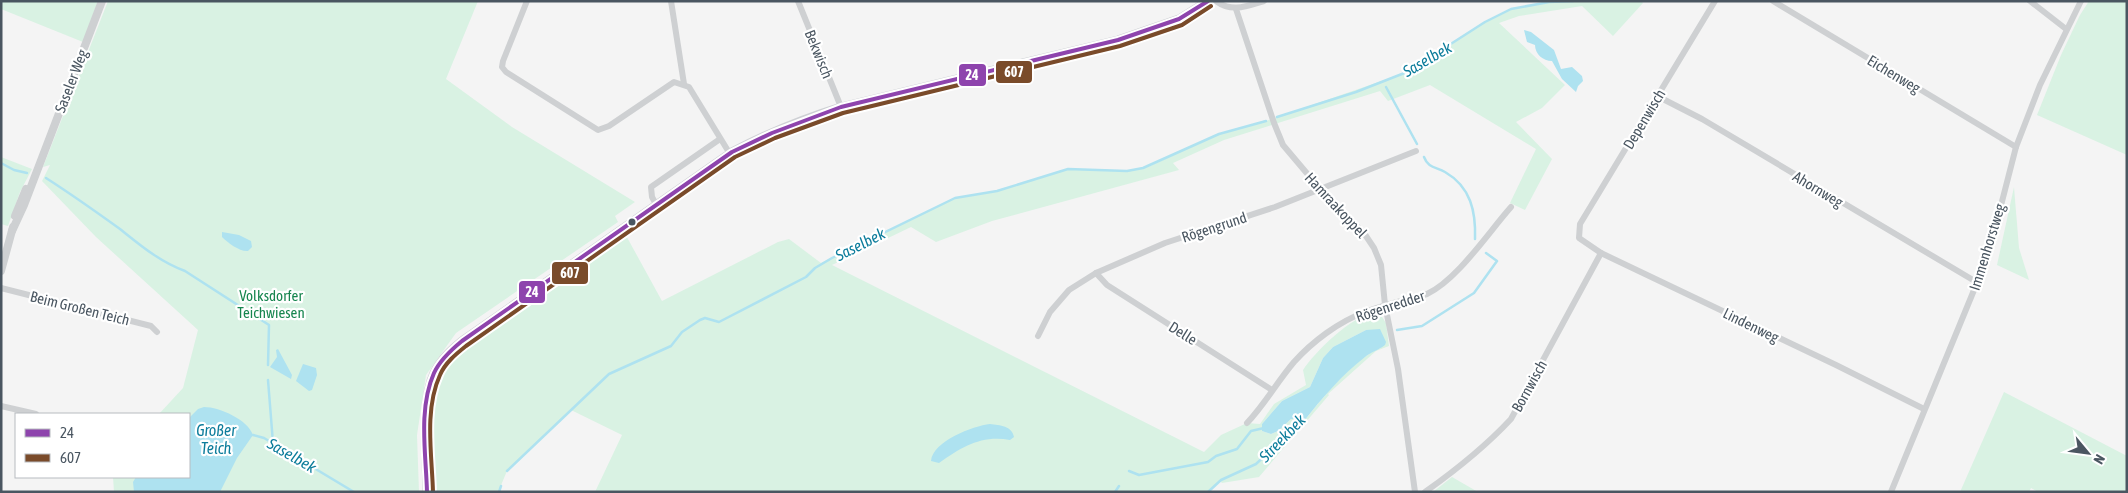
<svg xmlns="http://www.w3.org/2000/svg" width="2128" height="493" viewBox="0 0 2128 493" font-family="'Asap Condensed',sans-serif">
  <rect width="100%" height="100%" fill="#f4f4f4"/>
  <g fill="#d9f2e3" fill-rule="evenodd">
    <polygon points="1,1 98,1 83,42 1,9"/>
    <polygon points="108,1 478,1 446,79 512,127 635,202 615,216 618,222 456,333 426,375 417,435 419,492 114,492 113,477 189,477 189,414 159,414 183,388 198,330 96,237 42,181 50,165 43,167"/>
    <path d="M1557,1h84l2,2 -30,33 -31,-30 -63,10 -20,7 66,62 -23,23 -26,14 36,37 -27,51 -15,-7 26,-54 -106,-64 -42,16 -8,-10 -156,49 -51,23 6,7 -187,51 -56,21 -25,-15 -79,38 372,187 17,-17 26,-12 13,1 14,-20 32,-19 -3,-15c11,-17 56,-63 77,-56l6,9 3,23 -13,5 -48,43 1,1 -70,82 -37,6 -2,-2 -12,11h-613l27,-57 -51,-25 -64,61 -8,19 3,2h-75l2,-98 17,-39 177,-125 39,71 116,-59 11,-3 32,24 134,-65 42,-7 71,-22 61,2 19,-4 71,-33 47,-13 130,-45 27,-13 56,-38 32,-16zM1366,330l16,3 -1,15c-26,9 -59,51 -77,73l-5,-5 -8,3 -13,12 -7,3 -9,-3v-7l20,-23 28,-14 13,-29 10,-11z"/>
    <polygon points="2089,1 2127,1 2127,155 2037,115 2061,55 2080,15"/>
    <polygon points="1,157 32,169 20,192 8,226 1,224"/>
    <polygon points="2014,187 2019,248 2029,280 1997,265"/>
    <polygon points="2004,392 2127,456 2127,492 2038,492 2031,488 2029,492 1960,492"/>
    <polygon points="1452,477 1478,492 1433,492"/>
  </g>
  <g fill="#aee2f0">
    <path d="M1524,30l7,2 23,18 7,19 11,-2 10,9 1,5 -5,5 -2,6 -14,-13 -10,-18c-9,0 -17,-7 -17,-16l-8,-3z"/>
    <path d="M222,232l17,3 12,6 1,6 -4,4c-8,1 -20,-8 -26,-14z"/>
    <path d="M1380,329l6,13 -1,3c-6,5 -14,7 -20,12 -23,18 -43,41 -61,64l-5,2v-6l-3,2h-5l-13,12 -7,3 -9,-3v-7l20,-23 28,-14 13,-29 10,-11 33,-17z"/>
    <polygon points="278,349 292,375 291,379 270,367 277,357 276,350"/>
    <polygon points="303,364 316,368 317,375 312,390 309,391 296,381"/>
    <path d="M204,407c16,0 44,13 49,28l-16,23 -17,34h-86l-1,-10 3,-5h53v-59l9,-9z"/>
    <path d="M990,424c10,1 22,2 24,13l-4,3c-29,-5 -48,7 -71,23l-8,-2c2,-20 42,-35 59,-37z"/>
  </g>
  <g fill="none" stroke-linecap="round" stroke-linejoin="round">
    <g stroke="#aee2f0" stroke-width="2.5">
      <polyline points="1386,87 1417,144"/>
      <polyline points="1277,117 1356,92 1407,72 1485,22 1511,9 1549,2 1573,1"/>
      <path d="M1424,157c4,11 12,10 21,15 26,15 31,40 30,67"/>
      <polyline points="1,163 14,170 27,173"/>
      <path d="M46,178c25,16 49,33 74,51 20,16 40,33 65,42l84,54 -1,40"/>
      <polyline points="1397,330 1422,326 1474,293 1497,261 1486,253"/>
      <polyline points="268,380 273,443"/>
      <polyline points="253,435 264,438 354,492"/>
      <polyline points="507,471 609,374 671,346 682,332 700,320 705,318 719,322 806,277 815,268 832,258 955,198 997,191 1068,169 1127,171 1143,168 1219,134 1266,121"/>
      <polyline points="1129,471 1139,475 1208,462 1216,456 1237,449 1251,431 1264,428"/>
      <polyline points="499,492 501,486"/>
      <polyline points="1115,492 1119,486"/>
      <polyline points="1208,492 1221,480 1256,464 1302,421"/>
    </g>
    <g stroke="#ced0d2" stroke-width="6">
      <polyline points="527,1 503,61 502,67 506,72 598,130 609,126 674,82 689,87 730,154"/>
      <polyline points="671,1 684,84"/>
      <polyline points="798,1 841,107"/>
      <path d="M1216,1c16,12 31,5 48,0"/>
      <polyline points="1715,1 1580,224 1579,238 1601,253 1836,365 1924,409"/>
      <polyline points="1773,1 2016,147"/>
      <polyline points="2030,1 2066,29"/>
      <polyline points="1236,9 1274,123 1283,145 1321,190 1364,233 1374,248 1381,265 1385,305 1398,369 1415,492"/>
      <polyline points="1657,96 1702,119 1978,283"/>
      <polyline points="657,206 652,197 651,187 720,139"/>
      <polyline points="1096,273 1107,285 1272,390"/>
      <polyline points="1,288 151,326 157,332"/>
      <polyline points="1038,336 1050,312 1069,290 1096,273 1165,243 1275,207 1416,151"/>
      <polyline points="1,406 36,414"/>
      <path d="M1247,423c18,-19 30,-41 47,-61 18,-20 44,-40 71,-50 20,-8 41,-12 62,-18 30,-14 61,-61 84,-87"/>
      <path d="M1425,492c31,-22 60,-45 86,-73l90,-166"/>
      <polyline points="1891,492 1988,256 2016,147 2040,85 2081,1"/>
    </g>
    <g stroke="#ced0d2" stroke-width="8">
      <polyline points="15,216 26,189"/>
      <polyline points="12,231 24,205 102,1"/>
      <polyline points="1,271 13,227"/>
    </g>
    <path stroke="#ced0d4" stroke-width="9" d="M427,492c0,-36 -8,-86 7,-119 7,-14 17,-23 28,-32l270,-189c36,-19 70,-33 109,-45l277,-67 61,-21 29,-18"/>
    <defs>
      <path id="bus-1" d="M427,492c-1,-38 -9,-83 7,-119 6,-13 17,-23 28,-32l270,-189 40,-19 69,-26 277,-67 61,-21 29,-18"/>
      <path id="bus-2" d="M433,492c-1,-37 -9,-82 7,-117 5,-12 16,-21 26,-29l269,-189 40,-19 68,-25 277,-67 62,-21 29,-19"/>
    </defs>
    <use href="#bus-1" stroke="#fff" stroke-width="8"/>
    <use href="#bus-2" stroke="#fff" stroke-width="8"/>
    <use href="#bus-1" stroke="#8e44ad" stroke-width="4"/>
    <use href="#bus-2" stroke="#7a4b2a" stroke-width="4"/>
  </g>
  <circle fill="#4a5661" stroke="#fff" stroke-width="2" cx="632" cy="222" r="4.5"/>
  <g text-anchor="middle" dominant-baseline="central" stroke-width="4.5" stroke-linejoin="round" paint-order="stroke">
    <g font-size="15" fill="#4a5661" stroke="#fff">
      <text transform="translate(819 54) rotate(68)">Bekwisch</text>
      <text transform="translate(1894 74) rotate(31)">Eichenweg</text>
      <text transform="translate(71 81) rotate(-69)">Saseler Weg</text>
      <text transform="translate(1644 119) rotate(-59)">Depenwisch</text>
      <text transform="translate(1818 189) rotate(31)">Ahornweg</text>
      <text transform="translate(1336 205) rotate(47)">Hamraakoppel</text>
      <text transform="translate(1214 227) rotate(-18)">Rögengrund</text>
      <text transform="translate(1987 247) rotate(-73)">Immenhorstweg</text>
      <text transform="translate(1390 306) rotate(-18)">Rögenredder</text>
      <text transform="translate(80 308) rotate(14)">Beim Großen Teich</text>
      <text transform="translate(1751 325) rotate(26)">Lindenweg</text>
      <text transform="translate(1183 333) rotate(32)">Delle</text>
      <text transform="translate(1529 386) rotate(-61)">Bornwisch</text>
    </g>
    <g font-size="15" fill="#17864f" stroke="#fff">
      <text x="271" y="295">Volksdorfer<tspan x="271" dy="17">Teichwiesen</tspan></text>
    </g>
    <g font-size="16" font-style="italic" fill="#0c7c9b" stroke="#fff">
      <text transform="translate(1427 59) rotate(-30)">Saselbek</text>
      <text transform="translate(860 244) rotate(-27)">Saselbek</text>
      <text x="216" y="430">Großer<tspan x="216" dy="18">Teich</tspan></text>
      <text transform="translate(1282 438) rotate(-46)">Streekbek</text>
      <text transform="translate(292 455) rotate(30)">Saselbek</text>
    </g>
  </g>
  <g stroke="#fff" stroke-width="2">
    <rect x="995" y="60" width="38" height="24" rx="5" fill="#7a4b2a"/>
    <rect x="958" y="63" width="29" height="24" rx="5" fill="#8e44ad"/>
    <rect x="551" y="261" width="38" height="24" rx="5" fill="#7a4b2a"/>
    <rect x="518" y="280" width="28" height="24" rx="5" fill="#8e44ad"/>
  </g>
  <g font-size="14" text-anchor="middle" font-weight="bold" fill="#fff">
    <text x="1014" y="77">607</text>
    <text x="972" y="80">24</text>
    <text x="570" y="278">607</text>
    <text x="532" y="297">24</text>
  </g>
  <rect width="2128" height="493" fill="none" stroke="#4a5661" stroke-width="5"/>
  <rect x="15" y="413" width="175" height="65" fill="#ffffff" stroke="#b7bbc0"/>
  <rect x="25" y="429" width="25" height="8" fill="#8e44ad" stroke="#b7bbc0"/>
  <text x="60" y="438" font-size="15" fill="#4a5661">24</text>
  <rect x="25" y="454" width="25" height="8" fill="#7a4b2a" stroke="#b7bbc0"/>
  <text x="60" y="463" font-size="15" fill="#4a5661">607</text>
  <g transform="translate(2088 453) rotate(119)" stroke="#ffffff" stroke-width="4" paint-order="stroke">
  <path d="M0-4L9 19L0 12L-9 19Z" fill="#4a5661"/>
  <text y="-8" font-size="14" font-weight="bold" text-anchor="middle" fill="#4a5661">N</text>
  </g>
</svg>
